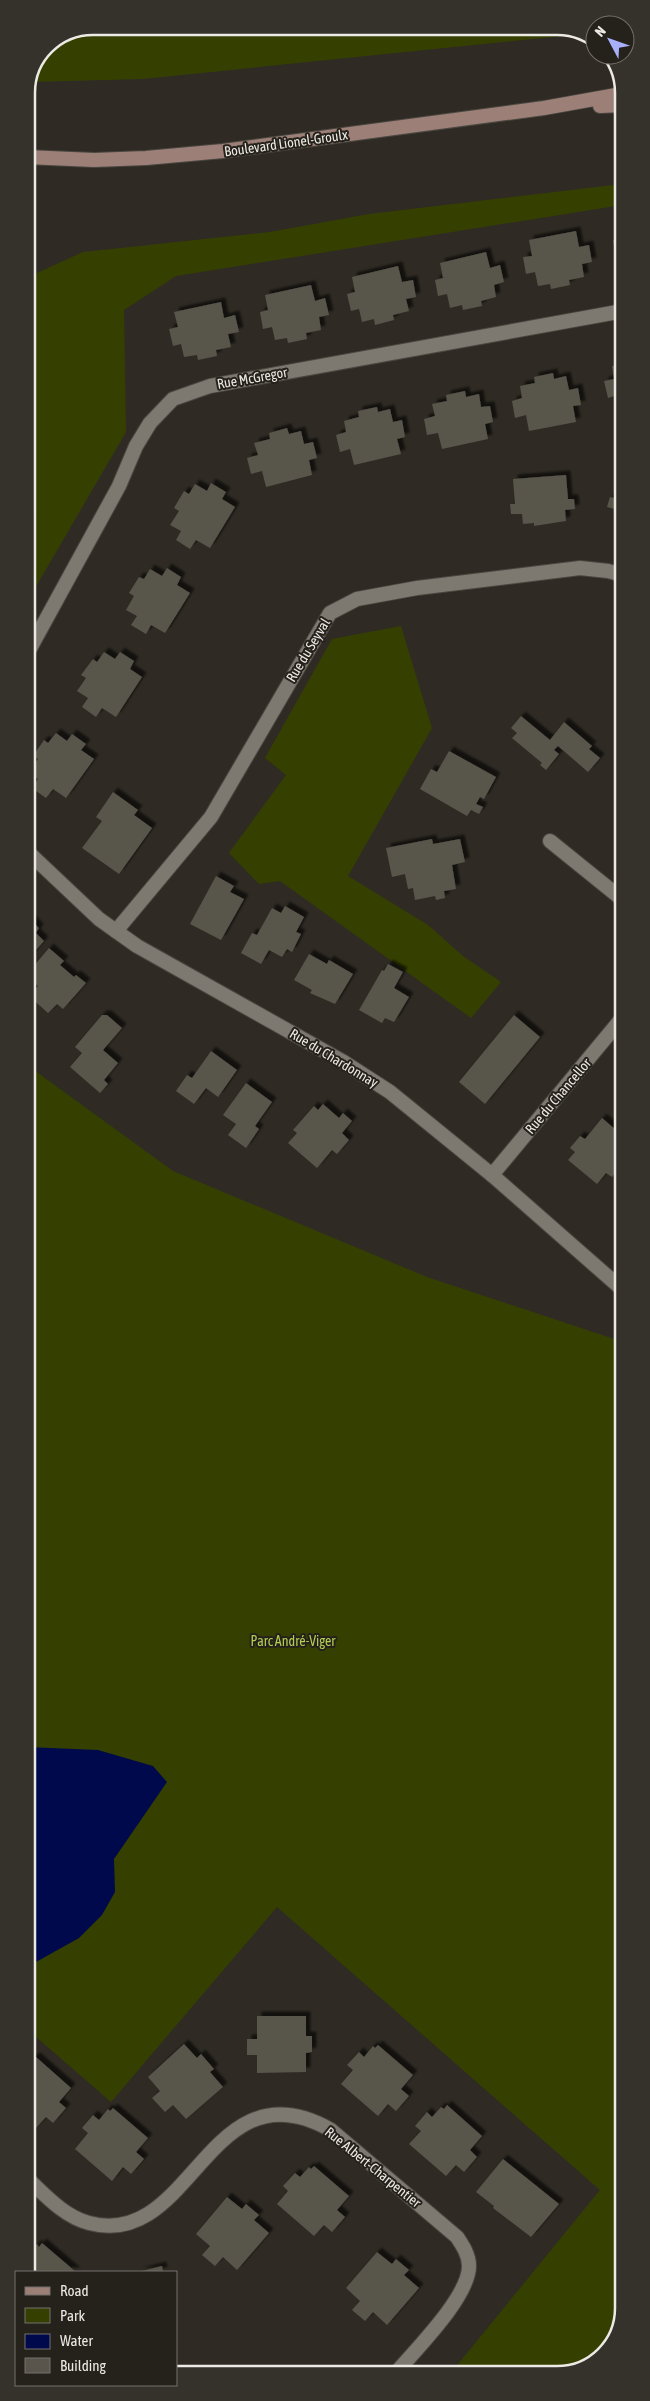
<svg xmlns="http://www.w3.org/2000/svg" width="650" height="2401" viewBox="0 0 650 2401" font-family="'Asap Condensed',sans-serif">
  <defs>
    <filter id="shadow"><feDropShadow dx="4.5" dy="-4.5" stdDeviation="1" flood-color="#0009"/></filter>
  </defs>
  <rect width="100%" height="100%" fill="#2f2b24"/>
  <g fill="#354000">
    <polygon points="93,26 565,27 581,34 143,79 31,82 46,46"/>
    <polygon points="622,184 622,205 176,276 124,310 126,432 27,602 26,278 83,252 270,232 369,214"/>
    <polygon points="401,626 432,728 348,876 428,925 463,956 501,982 471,1018 280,881 259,884 229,853 286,775 265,758 332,639"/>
    <polygon points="27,1065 173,1171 427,1277 623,1342 624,2308 610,2349 570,2373 450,2374 600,2190 277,1907 111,2102 27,2029"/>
  </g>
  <polygon fill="#00094b" points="27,1747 98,1750 153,1766 167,1782 114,1859 115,1892 102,1915 79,1938 36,1962 27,1951"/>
  <g fill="#59544c" filter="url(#shadow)">
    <polygon points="622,222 623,255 616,257 613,240 621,238 618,223"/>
    <polygon points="576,231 579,247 589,245 592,262 582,264 584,277 569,280 570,285 551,289 550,284 538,286 535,272 526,274 523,257 532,256 529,240"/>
    <polygon points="486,252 490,268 500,265 504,282 494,285 496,297 481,301 482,306 463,310 462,305 450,308 447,294 438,296 435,280 443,278 440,263"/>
    <polygon points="398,266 402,282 413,280 416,297 406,299 409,311 393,315 394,320 375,325 374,319 362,322 359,309 351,311 347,294 355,292 352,277"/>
    <polygon points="311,285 315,301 325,298 329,315 319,317 321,330 306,333 307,339 288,343 287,338 275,340 272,327 263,329 260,312 268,310 265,295"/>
    <polygon points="221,302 224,318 235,315 239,332 228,334 231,347 216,350 217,356 198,360 197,355 184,357 181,344 173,346 169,329 178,327 174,312"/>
    <polygon points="623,364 623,412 622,412 618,395 608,398 604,381 614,379 612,366"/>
    <polygon points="553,373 554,379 566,376 569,390 578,388 581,405 573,406 576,422 529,431 526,415 515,418 512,401 522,398 520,386 535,383 534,377"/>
    <polygon points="465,391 466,397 479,394 481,407 490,406 493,422 485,424 488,439 442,449 438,433 427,435 424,419 435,416 432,404 447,401 446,395"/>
    <polygon points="377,407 378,412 390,409 393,422 402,420 405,437 397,439 401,454 354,465 350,449 340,452 336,435 346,432 344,421 359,417 358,411"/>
    <polygon points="287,428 289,434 301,431 304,444 313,442 317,458 309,460 312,475 266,487 262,471 251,474 247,458 258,455 254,443 270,439 269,433"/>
    <polygon points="566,475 568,499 574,499 575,509 565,510 566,521 534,526 534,523 523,524 522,514 511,514 510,504 515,504 513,479"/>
    <polygon points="621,475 623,475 623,523 615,521 618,510 607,507 610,497 614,498"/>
    <polygon points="211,483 226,492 222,499 235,507 210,548 196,540 190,549 176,540 181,531 170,525 179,511 174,508 184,491 189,494 195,484 207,491"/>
    <polygon points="167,568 181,577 177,585 190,593 165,633 151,625 146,634 131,625 137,616 126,610 134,596 129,593 139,577 144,579 150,569 162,576"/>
    <polygon points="104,652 115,659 120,652 134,661 130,669 142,677 116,717 102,708 96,717 82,707 88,698 77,691 86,678 81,675 93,659 97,662"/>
    <polygon points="521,716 550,740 564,722 592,746 589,749 600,758 588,772 558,746 554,750 559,754 546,770 540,765 542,763 512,738 517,733 511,728"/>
    <polygon points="56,733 67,741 72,734 86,744 81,750 94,759 66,798 53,789 46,798 32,788 38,779 28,772 38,759 33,756 44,740 48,743"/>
    <polygon points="449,751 496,777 484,799 480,797 476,804 483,807 479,814 471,810 467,816 420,789 431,769 437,772"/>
    <polygon points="113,792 138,810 134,815 152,828 119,874 82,848 102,821 96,817"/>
    <polygon points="432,839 433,844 460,839 465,862 452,865 456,889 444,891 445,898 436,900 435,896 415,900 413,888 408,889 405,874 392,877 386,848"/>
    <polygon points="216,876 234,886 230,892 244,899 221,940 190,924"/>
    <polygon points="285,906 304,917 296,932 301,934 292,952 287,949 282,957 269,950 261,964 241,953 252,933 257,935 272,908 281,913"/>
    <polygon points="27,916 39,928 36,933 44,941 27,960"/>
    <polygon points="49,948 64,961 60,965 74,977 76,975 86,983 63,1009 57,1004 48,1013 29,996 38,986 27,977 27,974"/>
    <polygon points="309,954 327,964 329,960 353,974 335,1004 310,993 312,990 294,980"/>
    <polygon points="388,964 403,972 394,988 409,997 394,1022 385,1018 382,1023 359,1010 382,970 384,971"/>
    <polygon points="102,1015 107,1015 122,1028 103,1050 118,1063 104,1080 108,1084 100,1093 70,1067 82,1053 75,1047"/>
    <polygon points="514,1015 540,1037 485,1104 459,1082"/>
    <polygon points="211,1051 237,1070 218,1097 206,1088 194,1104 176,1091 187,1075 192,1078"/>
    <polygon points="246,1083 272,1102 255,1126 259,1129 246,1148 228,1135 236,1124 223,1115"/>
    <polygon points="323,1104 339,1118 343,1113 352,1121 342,1133 349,1140 337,1154 332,1150 317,1168 288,1143 297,1133 293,1130 314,1106 318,1110"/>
    <polygon points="602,1118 623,1136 623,1163 612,1177 606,1173 597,1184 568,1160 575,1152 570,1148 580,1136 585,1139"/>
    <polygon points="257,2016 306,2016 306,2036 312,2036 312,2052 306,2053 306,2072 257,2073 257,2055 247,2055 247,2039 257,2039"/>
    <polygon points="184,2044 197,2058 201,2054 214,2069 210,2072 223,2087 186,2119 173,2105 165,2112 152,2098 160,2091 148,2077"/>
    <polygon points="378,2045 413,2075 401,2089 409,2096 396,2111 388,2104 378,2116 341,2084 353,2070 347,2065 359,2052 364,2057 373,2046 375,2048"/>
    <polygon points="36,2057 71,2088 59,2102 66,2108 53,2123 46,2117 34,2130 27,2125 27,2062"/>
    <polygon points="447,2105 482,2136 470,2150 477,2157 464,2172 456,2165 446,2176 409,2144 421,2131 415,2126 427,2112 432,2117 441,2107 444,2109"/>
    <polygon points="113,2108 148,2138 136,2152 144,2159 131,2174 123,2167 112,2181 75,2149 88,2133 82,2128 93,2115 99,2120 108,2109 110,2111"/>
    <polygon points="503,2159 559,2204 531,2237 493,2208 494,2206 476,2192"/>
    <polygon points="314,2166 349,2196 337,2210 345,2217 332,2232 324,2225 314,2236 277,2204 288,2191 283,2186 295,2173 300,2177 309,2167 311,2169"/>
    <polygon points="227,2197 242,2209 246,2204 259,2215 254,2220 269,2233 237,2270 223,2257 215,2266 202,2255 210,2246 196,2234"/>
    <polygon points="42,2243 76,2272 28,2272 28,2255 37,2244 39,2247"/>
    <polygon points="377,2252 392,2264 396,2259 409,2270 404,2275 419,2288 387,2325 373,2312 365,2321 352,2310 360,2301 346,2288"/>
    <polygon points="162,2266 163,2272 138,2272"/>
  </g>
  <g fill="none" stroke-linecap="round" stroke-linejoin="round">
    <defs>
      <g id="minor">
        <polyline points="27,654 119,486 136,446 150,423 173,399 210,386 623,311"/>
        <polyline points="550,841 623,900"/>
        <polyline points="27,851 99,919 137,946 342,1061 390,1092 492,1175 623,1290"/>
        <polyline points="116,931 211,817 330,613 357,599 417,588 580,568 608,571 623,575"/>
        <polyline points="492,1175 623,1017"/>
        <path d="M28,2179c18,17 37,38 61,44 104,28 119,-163 242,-93l126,107c6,9 12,18 12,29 0,31 -53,83 -74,108"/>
      </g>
      <g id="secondary">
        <polyline points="600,106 622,105"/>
        <polyline points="26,157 94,160 146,158 223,151 544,108 622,94"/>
      </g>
    </defs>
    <use href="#minor" stroke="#4a4741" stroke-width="16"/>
    <use href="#secondary" stroke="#4a4741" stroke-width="16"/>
    <use href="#minor" stroke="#7e7970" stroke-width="14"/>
    <use href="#secondary" stroke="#9c7f76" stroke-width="14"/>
  </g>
  <g text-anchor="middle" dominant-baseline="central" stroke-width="4" stroke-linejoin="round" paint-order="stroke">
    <g font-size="14" fill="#edeae5" stroke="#25211b">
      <text transform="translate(286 143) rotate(-8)">Boulevard Lionel-Groulx</text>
      <text transform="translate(252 378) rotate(-10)">Rue McGregor</text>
      <text transform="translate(308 650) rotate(-59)">Rue du Seyval</text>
      <text transform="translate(334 1058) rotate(31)">Rue du Chardonnay</text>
      <text transform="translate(558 1096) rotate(-50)">Rue du Chancellor</text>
      <text transform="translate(373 2167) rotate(39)">Rue Albert-Charpentier</text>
    </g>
    <g font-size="14" fill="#b4cd53" stroke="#25211b">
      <text x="293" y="1641">Parc André-Viger</text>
    </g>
  </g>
  <path d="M0 0H650V2401H0ZM93 35H557A58 58 0 0 1 615 93V2308A58 58 0 0 1 557 2366H93A58 58 0 0 1 35 2308V93A58 58 0 0 1 93 35Z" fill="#35312b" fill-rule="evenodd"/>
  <path fill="none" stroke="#edeae5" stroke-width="2.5" d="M93 35H557A58 58 0 0 1 615 93V2308A58 58 0 0 1 557 2366H93A58 58 0 0 1 35 2308V93A58 58 0 0 1 93 35Z"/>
  <rect x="15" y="2271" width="162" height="115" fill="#25211b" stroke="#75716c"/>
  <rect x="25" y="2287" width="25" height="8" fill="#9c7f76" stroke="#75716c"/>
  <text x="60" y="2296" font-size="15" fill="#edeae5">Road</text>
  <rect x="25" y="2308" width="25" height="15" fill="#354000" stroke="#75716c"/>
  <text x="60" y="2321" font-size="15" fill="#edeae5">Park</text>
  <rect x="25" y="2334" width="25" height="15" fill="#00094b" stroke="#75716c"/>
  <text x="60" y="2346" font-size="15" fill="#edeae5">Water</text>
  <rect x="25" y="2358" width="25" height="15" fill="#59544c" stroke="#75716c"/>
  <text x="60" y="2371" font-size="15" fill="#edeae5">Building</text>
  <g transform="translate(610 40) rotate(311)"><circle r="24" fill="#25211b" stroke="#75716c"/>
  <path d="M0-4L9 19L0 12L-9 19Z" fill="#a8b0fc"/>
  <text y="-8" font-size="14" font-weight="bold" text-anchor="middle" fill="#edeae5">N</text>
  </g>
</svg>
